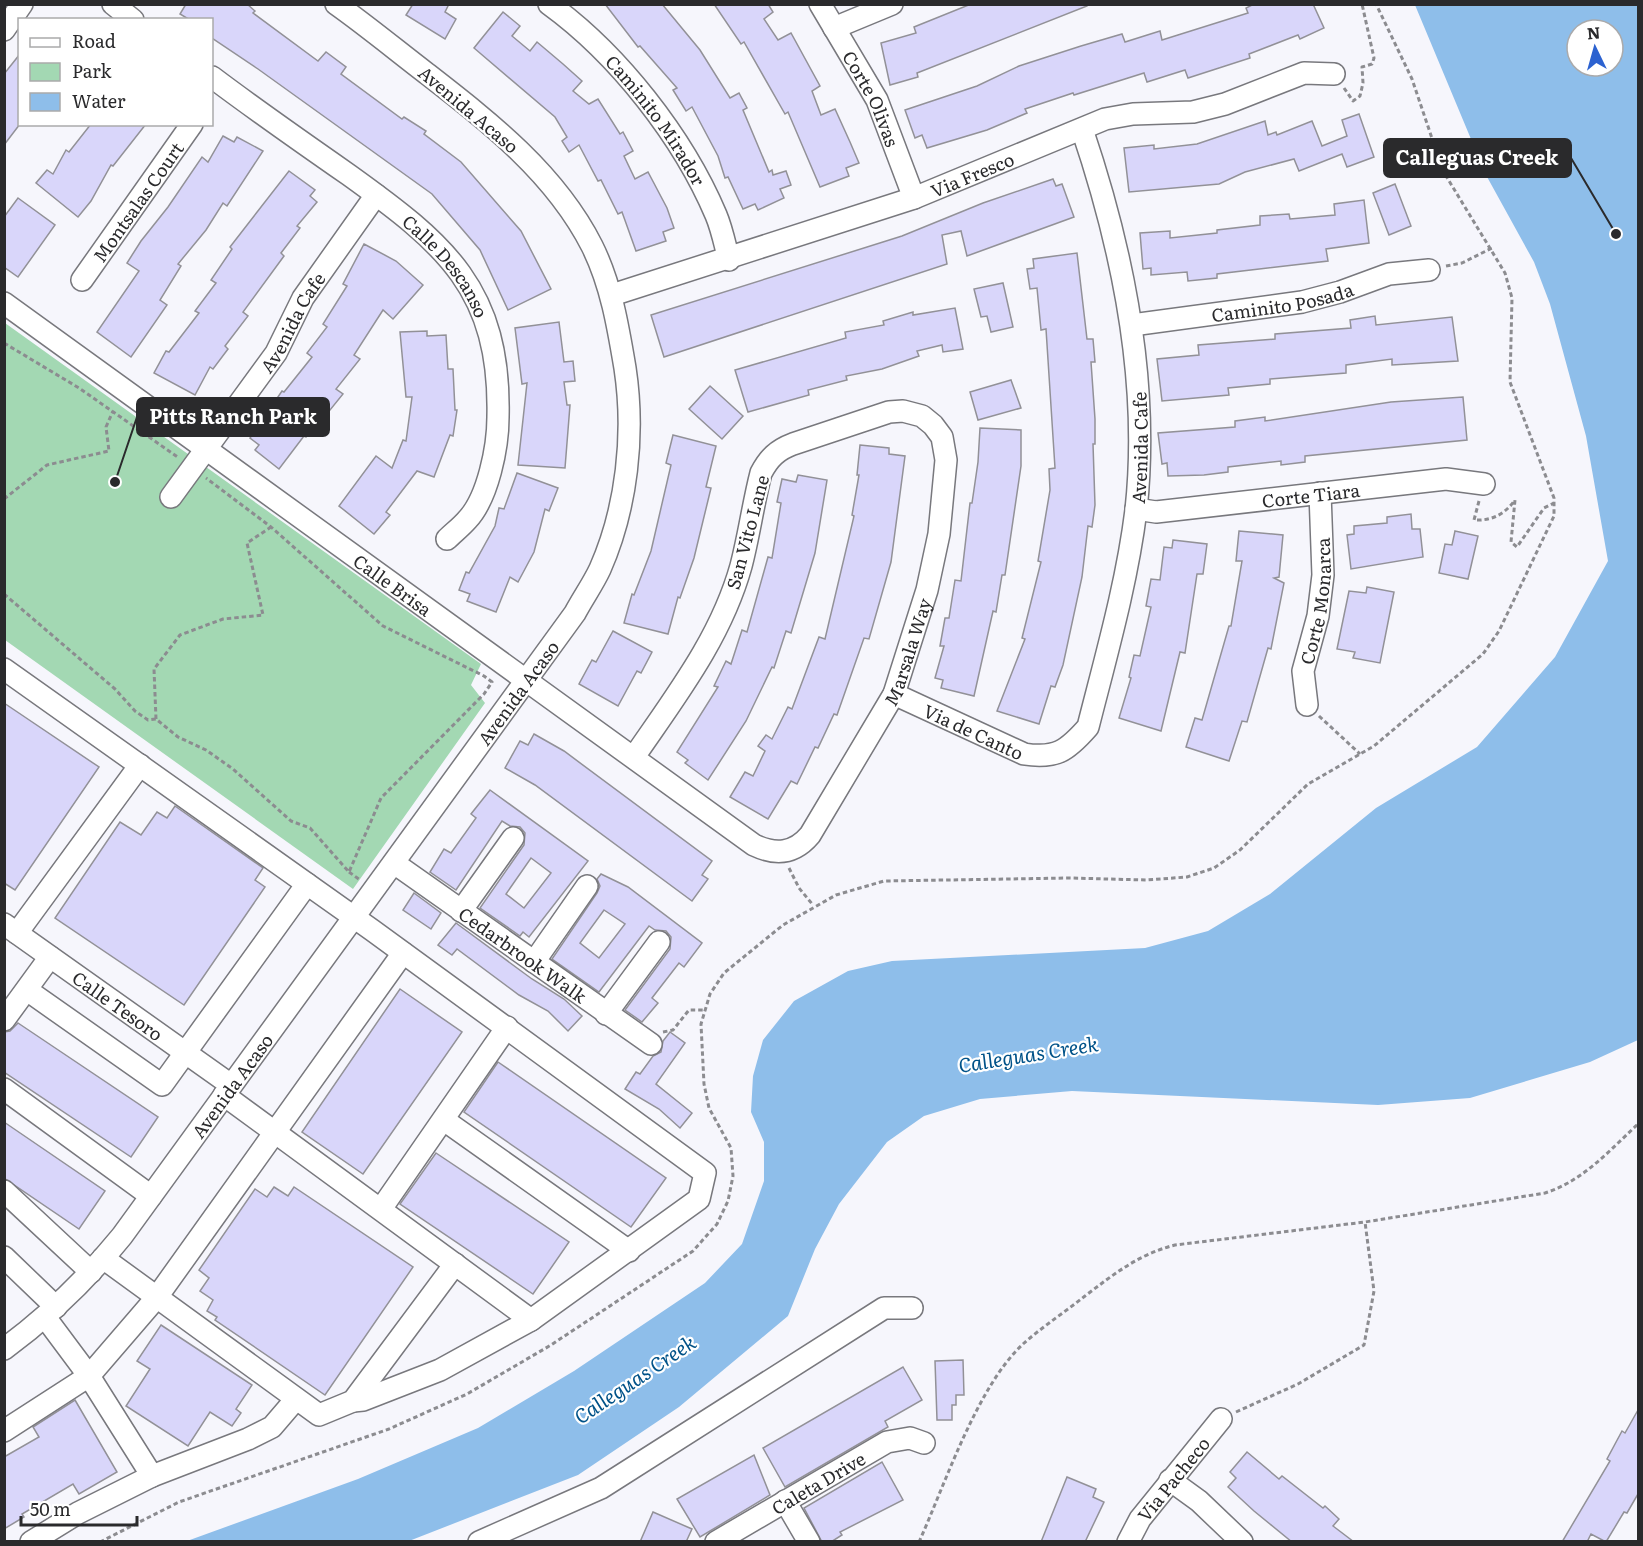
<svg xmlns="http://www.w3.org/2000/svg" width="1643" height="1546" viewBox="0 0 1643 1546" font-family="Literata,serif">
  <rect width="100%" height="100%" fill="#f6f6fc"/>
  <polygon fill="#a3d8b3" points="5,323 481,664 471,685 485,703 353,889 5,640"/>
  <path fill="#8ebeea" fill-rule="evenodd" d="M1415,5h223v1035l-48,22 -120,36 -92,7 -306,-14 -92,8 -56,17 -37,26 -48,62 -24,45 -27,67 -109,91 -101,68 -169,66h-222l171,-62 120,-51 96,-57 131,-88 37,-39 22,-63v-39l-13,-30 2,-36 10,-36 31,-39 54,-30 44,-10 253,-13 63,-17 62,-37 106,-86 101,-61 78,-90 53,-96 -22,-125 -36,-132 -16,-42 -48,-87zM1577,30h36v36h-36z"/>
  <g fill="#d9d6fa" stroke="#929197" stroke-width="1.5" fill-rule="evenodd">
    <polygon points="186,4 247,4 255,11 253,13 318,61 326,52 346,67 341,74 402,119 404,117 426,131 424,134 461,162 521,231 551,289 508,310 480,250 432,194 258,69 212,38 212,20 190,20 180,14"/>
    <polygon points="413,4 449,4 445,12 456,19 445,39 406,15"/>
    <polygon points="605,4 662,4 700,50 730,98 739,93 747,108 743,110 769,172 772,170 773,175 786,171 791,185 780,189 784,198 758,210 755,204 743,209 728,177 725,178 718,156 692,107 686,111 673,90 677,88 640,46 638,47"/>
    <polygon points="714,4 768,4 773,12 764,19 778,40 791,33 820,86 812,91 821,115 835,109 850,142 859,163 846,168 849,176 820,187 788,112 785,114 744,42 741,44"/>
    <polygon points="971,4 1087,4 1087,6 917,73 918,77 890,85 881,43 916,33 914,27"/>
    <polygon points="1254,4 1313,4 1324,28 1300,39 1298,35 1249,54 1250,58 1188,78 1185,70 1147,82 1144,73 1074,95 1073,93 1025,109 1027,113 987,130 927,148 922,135 915,138 905,110 977,86 1019,66 1081,46 1122,34 1125,42 1160,31 1162,40 1248,13 1246,8"/>
    <polygon points="503,12 520,26 512,36 530,51 537,42 563,64 582,81 573,91 589,104 598,99 620,134 623,132 633,151 624,156 635,179 648,172 667,208 674,228 663,232 666,241 636,251 622,212 618,214 601,180 598,181 579,145 569,152 562,141 567,137 555,117 474,48"/>
    <polygon points="20,54 20,124 4,145 4,74"/>
    <polygon points="1359,114 1374,157 1347,167 1342,154 1299,171 1294,159 1245,172 1219,184 1129,192 1124,148 1154,145 1154,149 1197,144 1265,121 1268,135 1276,132 1277,135 1312,121 1322,146 1347,136 1342,120"/>
    <polygon points="91,124 146,124 113,166 111,165 91,201 78,217 36,183 47,170 53,174 66,150 69,152"/>
    <polygon points="223,136 234,142 237,137 263,151 227,206 223,203 206,230 178,264 181,266 160,300 167,305 131,357 97,332 139,271 127,263 141,241 168,207 202,157 208,162"/>
    <polygon points="289,171 315,190 310,196 317,202 297,226 300,228 281,253 284,256 243,312 248,316 225,346 228,349 213,369 210,367 195,395 154,373 166,351 169,352 199,313 195,311 216,283 211,280 232,249 230,247"/>
    <polygon points="1053,179 1056,186 1062,184 1074,217 967,256 961,231 942,235 947,264 664,357 651,315 902,236 983,203"/>
    <polygon points="1395,184 1411,226 1389,235 1373,193"/>
    <polygon points="18,198 55,225 18,277 4,267 4,217"/>
    <polygon points="1364,200 1369,243 1326,249 1328,261 1217,274 1217,278 1188,281 1187,272 1151,275 1151,268 1143,269 1140,233 1170,231 1170,238 1217,233 1217,230 1260,225 1260,216 1289,214 1290,219 1335,215 1334,204"/>
    <polygon points="364,244 396,261 423,285 393,319 383,310 354,355 360,359 336,389 343,394 326,415 322,411 306,437 304,436 279,469 255,450 259,445 250,438 282,391 284,392 312,357 307,353 327,327 323,324 347,286 343,284"/>
    <polygon points="1077,253 1087,339 1093,339 1095,362 1091,362 1095,419 1095,444 1093,444 1095,505 1092,527 1088,526 1082,577 1063,665 1055,687 1051,686 1039,724 997,711 1025,639 1022,638 1041,562 1038,561 1050,490 1049,469 1055,468 1046,329 1041,330 1037,288 1030,289 1027,269 1034,268 1033,259"/>
    <polygon points="1003,283 1013,327 991,332 987,316 981,317 974,289"/>
    <polygon points="955,308 963,349 943,352 942,345 917,351 919,356 882,369 846,376 847,380 808,390 809,395 748,412 735,370 846,338 845,332 884,325 883,321 913,312 913,315"/>
    <polygon points="1375,316 1376,325 1452,317 1458,361 1392,365 1392,359 1346,365 1346,373 1270,379 1270,384 1228,388 1229,395 1162,401 1157,359 1199,355 1198,345 1275,339 1275,334 1351,328 1350,320"/>
    <polygon points="559,322 564,362 573,361 575,381 564,382 567,405 570,405 565,468 518,465 527,383 522,384 515,328"/>
    <polygon points="427,331 427,336 446,335 448,369 453,369 455,410 457,410 453,436 450,435 434,477 417,471 386,512 390,515 374,534 339,506 376,456 392,468 403,440 406,441 412,397 406,397 400,332"/>
    <polygon points="1011,380 1021,408 978,420 970,392"/>
    <polygon points="710,386 743,416 722,439 689,409"/>
    <polygon points="1463,397 1467,440 1305,456 1305,462 1281,465 1281,461 1228,467 1228,472 1204,475 1168,476 1167,463 1162,464 1158,433 1235,427 1235,421 1265,417 1265,421 1391,402"/>
    <polygon points="980,428 1021,430 1021,466 1005,575 1002,575 996,612 993,611 974,696 941,688 943,680 935,678 944,646 940,646 945,618 949,618 955,580 961,581 970,503 972,503 978,462"/>
    <polygon points="673,435 716,446 706,487 711,488 694,558 680,598 678,597 668,634 624,623 632,594 634,595 651,551 671,465 666,463"/>
    <polygon points="860,445 889,448 889,454 905,456 891,562 869,639 864,638 837,715 834,714 818,748 815,747 797,784 791,781 768,819 730,797 745,772 753,776 765,751 758,746 766,735 772,739 788,707 792,709 819,637 825,639 854,516 852,515 859,475 857,475"/>
    <polygon points="517,473 558,488 549,511 545,509 534,552 518,582 510,577 496,612 467,601 470,594 459,590 466,572 469,573 495,526 499,508 504,509"/>
    <polygon points="798,475 827,480 815,553 791,633 786,631 774,668 772,667 746,721 708,780 685,763 688,760 677,752 718,687 714,686 726,661 731,664 742,630 747,632 768,557 772,558 781,503 777,502 782,479 796,482"/>
    <polygon points="1411,514 1412,529 1420,529 1423,557 1351,569 1347,535 1354,534 1354,526 1387,523 1387,517"/>
    <polygon points="1239,531 1283,535 1279,577 1274,578 1284,583 1271,649 1268,648 1247,722 1242,721 1229,761 1186,747 1195,718 1202,720 1229,626 1231,626 1242,561 1236,561"/>
    <polygon points="1455,531 1478,536 1468,579 1439,573 1445,544 1452,545"/>
    <polygon points="1173,540 1207,544 1203,574 1197,574 1185,653 1180,652 1161,731 1119,718 1131,678 1129,677 1134,655 1140,656 1151,607 1146,606 1151,579 1160,580 1164,547 1172,548"/>
    <polygon points="1367,587 1394,592 1380,663 1353,658 1355,652 1337,649 1349,591 1366,593"/>
    <polygon points="613,631 652,652 641,673 637,671 618,706 579,684 592,660 596,662"/>
    <polygon points="4,703 99,767 15,890 4,883"/>
    <polygon points="534,734 564,751 712,861 702,875 708,879 692,901 535,785 505,768 520,741 528,745"/>
    <path d="M490,790l98,71 -59,76 -6,-5 -3,4 -40,-28 44,-63 1,-12 -5,-6 -10,-1 -8,-5 -46,69 -26,-18 14,-23 7,4 25,-35 -5,-4zM531,858l20,15 -27,35 -18,-14z"/>
    <polygon points="175,806 263,868 255,880 265,887 184,1005 55,918 120,822 141,835 157,812 167,818"/>
    <path d="M601,874l27,13 74,56 -18,24 -5,-4 -27,35 6,5 -16,19 -17,-12 45,-61 1,-12 -5,-6 -11,-1 -6,-4 -50,66 -47,-33 45,-66 3,-7 -3,-7zM604,910l21,14 -26,34 -19,-15z"/>
    <polygon points="414,893 441,913 431,929 403,910"/>
    <polygon points="456,923 532,979 564,999 582,1016 568,1031 548,1011 519,995 457,949 452,955 438,945"/>
    <polygon points="400,989 462,1032 363,1174 302,1132"/>
    <polygon points="18,1023 158,1117 131,1157 4,1072 4,1032 10,1031"/>
    <polygon points="670,1032 685,1043 656,1084 692,1113 680,1128 659,1109 625,1089 636,1072 640,1074 653,1056 661,1052 663,1041"/>
    <polygon points="498,1062 666,1178 631,1227 464,1112"/>
    <polygon points="4,1122 105,1191 79,1229 4,1178"/>
    <polygon points="436,1153 569,1242 533,1294 400,1204"/>
    <polygon points="274,1187 288,1196 294,1187 413,1267 325,1395 215,1320 217,1317 207,1311 213,1300 200,1291 209,1278 199,1270 255,1189 267,1197"/>
    <polygon points="161,1325 252,1385 236,1409 241,1413 232,1426 210,1412 188,1446 126,1406 150,1369 137,1361"/>
    <polygon points="963,1360 964,1395 956,1395 956,1405 952,1405 952,1420 937,1420 935,1361"/>
    <polygon points="903,1367 922,1400 885,1421 888,1427 785,1487 763,1448"/>
    <polygon points="75,1400 117,1472 79,1494 73,1484 22,1514 24,1517 4,1529 4,1457 39,1437 33,1427"/>
    <polygon points="1638,1410 1638,1494 1627,1513 1624,1512 1606,1542 1591,1534 1587,1542 1562,1542 1610,1461 1607,1459 1622,1431 1625,1433"/>
    <polygon points="1247,1452 1279,1479 1282,1476 1323,1508 1325,1506 1339,1519 1333,1526 1354,1542 1292,1542 1254,1511 1228,1487 1236,1478 1230,1472"/>
    <polygon points="754,1455 770,1495 700,1537 677,1499"/>
    <polygon points="882,1462 903,1500 840,1532 842,1535 831,1542 822,1542 804,1508"/>
    <polygon points="1067,1477 1096,1489 1093,1497 1104,1502 1085,1542 1041,1542"/>
    <polygon points="653,1512 692,1529 686,1542 640,1542"/>
  </g>
  <g fill="none" stroke-linecap="round" stroke-linejoin="round">
    <defs>
      <g id="minor">
        <polyline points="113,4 133,20"/>
        <path id="s1" d="M549,4c69,50 134,133 167,211 6,14 9,30 13,45"/>
        <path id="s2" d="M820,4l57,96 37,98"/>
        <polyline points="834,28 892,4"/>
        <polyline points="4,30 22,4"/>
        <path id="s3" d="M212,77c45,34 91,66 137,98 96,69 152,114 149,242 0,30 -10,81 -31,103 -6,7 -14,13 -20,19"/>
        <path id="s4" d="M82,280l110,-156"/>
        <path id="s5" d="M612,295l302,-97 191,-79 28,-5 60,-2 32,-8 79,-31 30,1"/>
        <path id="s6" d="M4,303l750,542c21,10 40,9 56,-10l84,-141 33,-104 12,-56 7,-74 -4,-23 -9,-12 -11,-9 -19,-5 -14,1 -96,32c-16,6 -24,14 -32,29 -8,31 -12,63 -20,93 -20,72 -66,131 -107,191"/>
        <path id="s7" d="M1132,325l170,-23 38,-10 49,-18 40,-4"/>
        <path id="s8" d="M171,497l105,-144 27,-55 73,-103"/>
        <path id="s9" d="M1136,509l20,3 290,-33 38,5"/>
        <polyline points="4,669 372,930 705,1173 699,1199 531,1320 224,1095"/>
        <path id="s10" d="M894,694l130,60c32,5 43,-3 64,-27 18,-71 39,-144 48,-217 14,-129 -13,-260 -54,-381"/>
        <path id="s11" d="M1307,705l-4,-34 15,-55 5,-41 -3,-82"/>
        <path id="s12" d="M394,863l257,181"/>
        <polyline points="461,911 513,838"/>
        <path id="s13" d="M4,924l227,161"/>
        <polyline points="17,933 140,765"/>
        <polyline points="534,962 587,886"/>
        <polyline points="27,990 162,1085 307,884"/>
        <polyline points="606,1014 659,942"/>
        <polyline points="4,1020 50,957"/>
        <polyline points="4,1089 151,1196"/>
        <polyline points="444,1120 629,1251"/>
        <polyline points="4,1191 91,1272"/>
        <polyline points="381,1209 507,1027"/>
        <polyline points="4,1257 56,1307"/>
        <polyline points="103,1258 319,1415 353,1401 455,1264"/>
        <polyline points="45,1317 89,1376 152,1476"/>
        <path id="s14" d="M4,1349c45,-33 83,-70 118,-113l453,-623c8,-15 18,-29 25,-44 27,-61 35,-135 25,-201 -7,-42 -14,-84 -33,-122 -37,-73 -103,-124 -166,-173 -30,-23 -59,-47 -90,-69"/>
        <polyline points="353,1401 363,1400 440,1370 531,1320"/>
        <polyline points="4,1431 89,1376 157,1297 403,953"/>
        <polyline points="1170,1480 1199,1501 1242,1542"/>
        <polyline points="785,1501 809,1542"/>
        <polyline points="31,1542 78,1513 152,1476 248,1439 272,1427 296,1399"/>
        <polyline points="479,1542 601,1488 884,1308 912,1308"/>
        <path id="s15" d="M716,1542l171,-100 23,-4 14,5"/>
        <path id="s16" d="M1128,1542l12,-23 81,-100"/>
      </g>
    </defs>
    <use href="#minor" stroke="#78787d" stroke-width="24"/>
    <g stroke="#8c8c90" stroke-width="3" stroke-dasharray="4.5 3" stroke-linecap="butt">
      <polyline points="1344,88 1353,101 1360,96 1363,83 1362,67 1372,64 1374,58 1362,4"/>
      <polyline points="1446,266 1462,263 1492,248"/>
      <polyline points="4,343 79,388 179,458"/>
      <polyline points="4,499 47,465 109,451 106,427 113,411"/>
      <path d="M1479,501l-5,19c18,1 31,-6 41,-20l-4,42 6,5 27,-39 10,-5"/>
      <polyline points="4,594 115,689 135,711 148,720 156,719 178,737 206,750 233,769 291,821 310,828 349,872 381,798 484,694 492,682 484,676 383,626 271,527 206,478"/>
      <polyline points="1319,716 1360,754"/>
      <polyline points="156,719 154,669 180,635 223,619 263,615 247,543 271,527"/>
      <polyline points="789,868 799,888 813,905"/>
      <polyline points="349,872 360,880"/>
      <polyline points="663,1032 673,1030 689,1010 706,1010"/>
      <polyline points="1236,1412 1298,1384 1364,1345 1374,1291 1365,1222"/>
      <polyline points="100,1542 179,1502 389,1429 467,1394 551,1345 693,1251 717,1224 728,1201 733,1176 731,1148 709,1108 704,1084 701,1024 710,994 724,973 783,925 836,895 884,881 1070,878 1146,880 1187,877 1214,868 1240,850 1308,784 1374,746 1483,654 1499,631 1554,516 1554,498 1510,382 1512,298 1505,273 1443,171 1412,79 1376,4"/>
      <path d="M919,1542c27,-60 58,-155 104,-198 19,-17 42,-32 62,-48 29,-22 54,-42 90,-51l190,-23 180,-29c38,-12 65,-43 93,-69"/>
    </g>
    <use href="#minor" stroke="#fff" stroke-width="21"/>
  </g>
  <g text-anchor="middle" dominant-baseline="central" stroke-width="4.5" stroke-linejoin="round" paint-order="stroke">
    <g font-size="18" fill="#2a2a2c" stroke="#fff">
      <text stroke="none"><textPath href="#s2" startOffset="108">Corte Olivas</textPath></text>
      <text transform="translate(469 109) rotate(40)">Avenida Acaso</text>
      <text stroke="none"><textPath href="#s1" startOffset="159">Caminito Mirador</textPath></text>
      <text stroke="none"><textPath href="#s5" startOffset="380">Via Fresco</textPath></text>
      <text stroke="none"><textPath href="#s4" startOffset="96">Montsalas Court</textPath></text>
      <text stroke="none"><textPath href="#s3" startOffset="303">Calle Descanso</textPath></text>
      <text stroke="none"><textPath href="#s7" startOffset="152">Caminito Posada</textPath></text>
      <text stroke="none"><textPath href="#s8" startOffset="213">Avenida Cafe</textPath></text>
      <text stroke="none"><textPath href="#s10" startOffset="502">Avenida Cafe</textPath></text>
      <text stroke="none"><textPath href="#s9" startOffset="176">Corte Tiara</textPath></text>
      <text transform="translate(747 532) rotate(-75)">San Vito Lane</text>
      <text stroke="none"><textPath href="#s6" startOffset="480">Calle Brisa</textPath></text>
      <text stroke="none"><textPath href="#s11" startOffset="106">Corte Monarca</textPath></text>
      <text stroke="none"><textPath href="#s6" startOffset="1196">Marsala Way</textPath></text>
      <text stroke="none"><textPath href="#s14" startOffset="836">Avenida Acaso</textPath></text>
      <text stroke="none"><textPath href="#s10" startOffset="88">Via de Canto</textPath></text>
      <text stroke="none"><textPath href="#s12" startOffset="158">Cedarbrook Walk</textPath></text>
      <text stroke="none"><textPath href="#s13" startOffset="140">Calle Tesoro</textPath></text>
      <text stroke="none"><textPath href="#s14" startOffset="350">Avenida Acaso</textPath></text>
      <text stroke="none"><textPath href="#s16" startOffset="78">Via Pacheco</textPath></text>
      <text stroke="none"><textPath href="#s15" startOffset="118">Caleta Drive</textPath></text>
    </g>
    <g font-size="20" font-style="italic" fill="#005288" stroke="#fff">
      <text transform="translate(1028 1053) rotate(-9)">Calleguas Creek</text>
      <text transform="translate(634 1378) rotate(-34)">Calleguas Creek</text>
    </g>
  </g>
  <path fill="none" stroke="#2a2a2c" stroke-width="2" d="M1616 234L1571 158M115 482L137 417"/>
  <g fill="#2a2a2c" stroke="#fff" stroke-width="2">
    <circle cx="1616" cy="234" r="6"/>
    <circle cx="115" cy="482" r="6"/>
  </g>
  <g fill="#2a2a2c" stroke="#2a2a2c" stroke-width="2">
    <rect x="1384" y="139" width="187" height="38" rx="6"/>
    <rect x="137" y="398" width="192" height="38" rx="6"/>
  </g>
  <g font-size="20" text-anchor="middle" font-weight="bold" fill="#fff">
    <text x="1477" y="165">Calleguas Creek</text>
    <text x="233" y="424">Pitts Ranch Park</text>
  </g>
  <rect width="1643" height="1546" fill="none" stroke="#2a2a2c" stroke-width="12"/>
  <rect x="18" y="18" width="195" height="108" fill="#ffffff" stroke="#aaaaab" stroke-width="1.5"/>
  <rect x="30" y="38" width="30" height="9" fill="#ffffff" stroke="#aaaaab" stroke-width="1.5"/>
  <text x="72" y="48" font-size="18" fill="#2a2a2c">Road</text>
  <rect x="30" y="63" width="30" height="18" fill="#a3d8b3" stroke="#aaaaab" stroke-width="1.5"/>
  <text x="72" y="78" font-size="18" fill="#2a2a2c">Park</text>
  <rect x="30" y="93" width="30" height="18" fill="#8ebeea" stroke="#aaaaab" stroke-width="1.5"/>
  <text x="72" y="108" font-size="18" fill="#2a2a2c">Water</text>
  <g transform="translate(1595 48) rotate(355)"><circle r="28" fill="#ffffff" stroke="#aaaaab" stroke-width="1.5"/>
  <path d="M0-4.5L10 22L0 15L-10 22Z" fill="#2c62d0"/>
  <text y="-9" font-size="16" font-weight="bold" text-anchor="middle" fill="#2a2a2c">N</text>
  </g>
  <path d="M21 1516v9h116v-9" fill="none" stroke="#2a2a2c" stroke-width="3"/>
  <text x="30" y="1516" font-size="18" fill="#2a2a2c" stroke="#ffffff" stroke-width="4.5" paint-order="stroke">50 m</text>
</svg>
